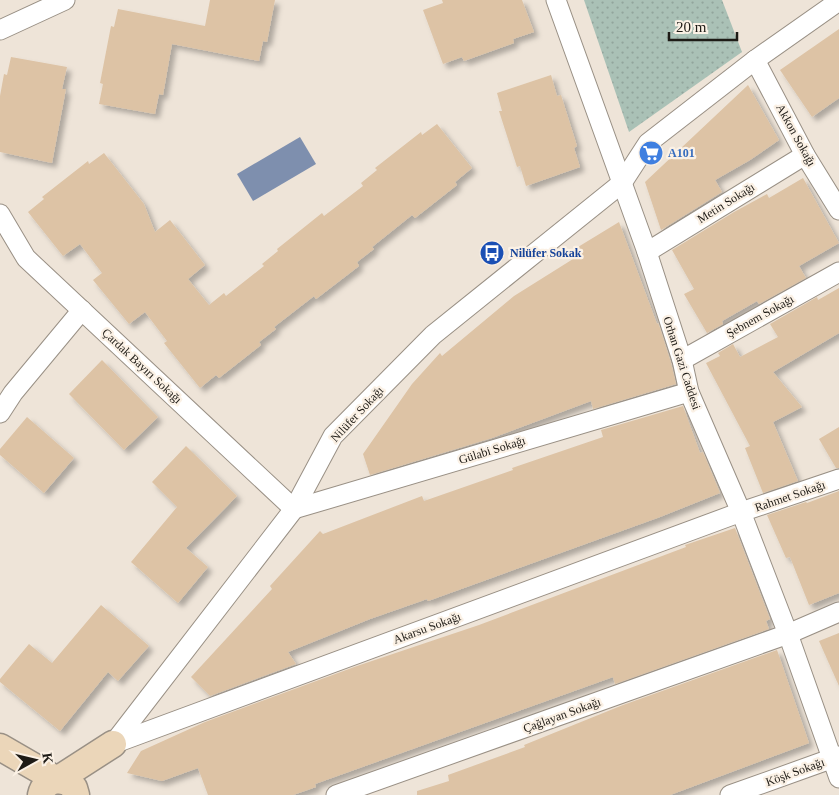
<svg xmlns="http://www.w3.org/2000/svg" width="839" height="795" viewBox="0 0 839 795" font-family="Georgia,serif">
  <defs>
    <pattern id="park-dots" width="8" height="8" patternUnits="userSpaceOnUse" patternTransform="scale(1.25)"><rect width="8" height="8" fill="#aac1b6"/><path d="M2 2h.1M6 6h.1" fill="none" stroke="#92a59c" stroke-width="1.8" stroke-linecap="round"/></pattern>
    <filter id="shadow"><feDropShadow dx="4.5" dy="4.5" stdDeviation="2.5" flood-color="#0004"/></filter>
  </defs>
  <rect width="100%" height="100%" fill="#eee4d8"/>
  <polygon fill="url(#park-dots)" points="584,0 722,0 742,52 629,132"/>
  <polygon fill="#7e8fae" points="300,137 316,164 253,201 237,174"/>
  <g fill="#ddc3a5" filter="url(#shadow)">
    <polygon points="210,0 275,0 267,42 263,41 259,61 172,44 163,95 159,94 155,114 99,104 103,84 100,83 111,26 114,27 118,9 205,26"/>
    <polygon points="442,0 522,0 534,32 513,39 514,43 464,61 462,57 443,64 423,10 443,3"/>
    <polygon points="839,29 839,98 812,117 780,70"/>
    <polygon points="11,57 67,67 62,89 66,89 52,163 0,152 0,96 4,74 7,75"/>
    <polygon points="551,75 557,96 561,95 577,146 574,148 580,167 526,186 520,166 517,167 499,111 502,111 497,93"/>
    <polygon points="748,85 779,140 750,160 715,180 722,192 661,230 645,182"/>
    <polygon points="437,124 472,168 455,182 457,185 415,218 412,215 372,247 374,249 357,262 359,266 316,299 314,296 274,327 276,329 259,342 261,345 219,378 216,375 200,388 164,343 167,341 145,312 129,324 93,280 102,273 80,244 63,256 28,212 44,199 42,197 88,161 89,164 104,153 144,204 155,232 170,220 205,265 188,279 209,305 224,293 226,296 264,266 262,264 278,251 277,249 322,213 324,216 363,186 361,183 377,170 375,168 421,132 422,135"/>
    <polygon points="803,178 839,243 799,266 806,278 759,304 757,301 722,321 723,324 707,333 684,294 694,289 672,250 734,212 767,194 769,198"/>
    <polygon points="619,222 657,324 658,323 660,328 671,363 676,384 593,409 591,401 492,438 370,475 363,454 412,384 440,353 442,356 514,296 581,254 578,247"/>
    <polygon points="839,288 839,333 773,372 802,407 773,422 798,481 763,493 745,448 750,446 706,363 720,356 718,353 733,344 740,357 778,337 770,324 817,297 818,300"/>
    <polygon points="102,360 158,417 124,450 69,394"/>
    <polygon points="683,406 700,453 703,452 720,493 660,517 428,601 427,599 370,619 288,652 296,664 210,696 191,677 272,589 270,586 320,531 323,534 422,496 424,501 513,470 512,468 603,437 601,430"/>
    <polygon points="27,417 74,458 44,493 0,455 0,449"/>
    <polygon points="839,427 839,468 836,468 819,439"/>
    <polygon points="186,446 237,496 186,548 208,567 178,603 131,562 177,507 152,482"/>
    <polygon points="839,491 839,593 809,605 790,557 786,558 767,515 806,502 807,503"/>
    <polygon points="735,528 770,619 766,621 769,629 615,684 613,677 315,784 316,787 293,795 208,795 198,768 162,781 127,773 141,751 205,722 357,666 479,625 686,547 685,545"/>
    <polygon points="101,605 149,646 118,681 108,672 60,731 0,682 0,679 29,644 52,663"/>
    <polygon points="839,633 839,686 819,641"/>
    <polygon points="777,650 809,743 670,795 417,795 417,791 449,781 448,775 525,747 524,745 623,705"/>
  </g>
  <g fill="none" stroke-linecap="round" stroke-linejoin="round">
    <defs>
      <g id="street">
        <polyline points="556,0 647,252 682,360 689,392 741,512 788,634 839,778"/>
        <polyline points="0,30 65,0"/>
        <polyline points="755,60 805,155 839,210"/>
        <polyline points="0,214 26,258 294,509 689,392"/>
        <polyline points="647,252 805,155"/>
        <polyline points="682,360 839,272"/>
        <polyline points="0,413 13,393 82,310"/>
        <polyline points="113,744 294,509 333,436 433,335 622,183 648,143 755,60 839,1"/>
        <polyline points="113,744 741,512 839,479"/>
        <polyline points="336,795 788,634 839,612"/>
        <polyline points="730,795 839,756"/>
      </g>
      <g id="secondary">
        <polyline points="0,747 57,780 68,782 74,788 76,795"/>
        <path d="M41,795c2,-9 7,-13 16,-15l56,-36"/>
      </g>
    </defs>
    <use href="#street" stroke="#999085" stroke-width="21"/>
    <use href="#secondary" stroke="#999085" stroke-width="29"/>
    <use href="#street" stroke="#fff" stroke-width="19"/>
    <use href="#secondary" stroke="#ebd6b9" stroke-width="26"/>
  </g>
  <defs>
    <symbol id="supermarket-disc" viewBox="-11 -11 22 22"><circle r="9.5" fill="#3f7fe0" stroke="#fbf1e5"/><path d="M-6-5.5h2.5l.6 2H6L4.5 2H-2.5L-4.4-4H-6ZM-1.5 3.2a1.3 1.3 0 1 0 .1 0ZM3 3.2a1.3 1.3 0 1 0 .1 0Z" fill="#fff"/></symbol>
    <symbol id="bus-disc" viewBox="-11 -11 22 22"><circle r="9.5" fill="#1a4fb4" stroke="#fbf1e5"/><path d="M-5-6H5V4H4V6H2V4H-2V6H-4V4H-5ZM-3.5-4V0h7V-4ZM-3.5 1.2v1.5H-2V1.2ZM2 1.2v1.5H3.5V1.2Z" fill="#fff"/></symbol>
  </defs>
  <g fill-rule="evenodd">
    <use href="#supermarket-disc" x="637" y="139" width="28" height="28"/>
    <use href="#bus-disc" x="478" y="239" width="28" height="28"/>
  </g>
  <g text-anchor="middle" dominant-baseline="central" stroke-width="4.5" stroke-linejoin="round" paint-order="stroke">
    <g font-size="12" fill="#1e1b16" stroke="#fbf1e5">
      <text transform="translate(796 135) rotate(61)">Akkon Sokağı</text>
      <text transform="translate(726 203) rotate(-32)">Metin Sokağı</text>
      <text transform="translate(760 316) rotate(-29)">Şebnem Sokağı</text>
      <text transform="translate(682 363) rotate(72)">Orhan Gazi Caddesi</text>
      <text transform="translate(142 366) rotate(43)">Çardak Bayırı Sokağı</text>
      <text transform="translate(357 414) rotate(-47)">Nilüfer Sokağı</text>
      <text transform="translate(492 450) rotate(-17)">Gülabi Sokağı</text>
      <text transform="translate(790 496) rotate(-19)">Rahmet Sokağı</text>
      <text transform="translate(427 628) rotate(-20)">Akarsu Sokağı</text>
      <text transform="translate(562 715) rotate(-20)">Çağlayan Sokağı</text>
      <text transform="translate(795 772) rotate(-20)">Köşk Sokağı</text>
    </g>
    <g font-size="12" font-weight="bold" fill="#366cbe" stroke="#fbf1e5" text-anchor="start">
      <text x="668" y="153">A101</text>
    </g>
    <g font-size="12" font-weight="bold" fill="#164399" stroke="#fbf1e5" text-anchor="start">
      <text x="510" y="253">Nilüfer Sokak</text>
    </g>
  </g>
  <g transform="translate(35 760) rotate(82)" stroke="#fbf1e5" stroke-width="4" paint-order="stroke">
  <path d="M0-4L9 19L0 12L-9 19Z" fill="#1e1b16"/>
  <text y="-8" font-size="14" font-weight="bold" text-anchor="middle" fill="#1e1b16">K</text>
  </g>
  <path d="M669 32v8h68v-8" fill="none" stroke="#1e1b16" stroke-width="2.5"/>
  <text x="676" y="32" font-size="15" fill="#1e1b16" stroke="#fbf1e5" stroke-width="4" paint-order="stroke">20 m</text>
</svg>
